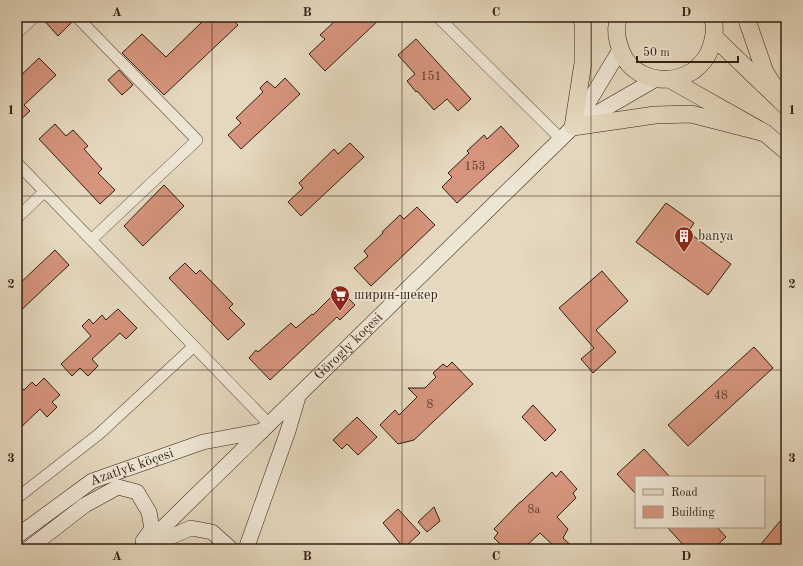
<svg xmlns="http://www.w3.org/2000/svg" width="803" height="566" viewBox="0 0 803 566" font-family="'Old Standard TT',serif">
  <rect width="100%" height="100%" fill="#e5d8be"/>
  <filter id="stains"><feTurbulence type="fractalNoise" baseFrequency=".005" numOctaves="4"/><feColorMatrix values="0 0 0 0 .2 0 0 0 0 .09 0 0 0 0 .02 0 0 0 .5 -.17"/></filter>
  <radialGradient id="worn" r=".72"><stop offset=".6" stop-color="#630" stop-opacity="0"/><stop offset="1" stop-color="#630" stop-opacity=".3"/></radialGradient>
  <g fill="#d5947b" stroke="#331e14">
    <polygon points="41,17 70,17 72,22 58,36"/>
    <polygon points="215,17 230,17 238,25 164,95 122,53 142,34 166,57 206,18 210,22"/>
    <polygon points="342,17 382,17 325,71 309,54 325,39 320,35 335,21 336,22"/>
    <polygon points="416,39 471,99 458,111 447,99 434,110 417,91 416,92 407,81 415,74 398,55"/>
    <polygon points="39,58 56,75 24,105 30,111 17,123 17,79"/>
    <polygon points="119,70 133,85 122,95 108,80"/>
    <polygon points="285,78 300,94 241,149 228,135 241,123 236,118 263,92 260,88 267,81 275,88"/>
    <polygon points="55,124 66,136 73,130 88,146 84,149 102,169 98,173 115,190 100,204 39,139"/>
    <polygon points="501,126 519,146 457,203 442,187 452,177 448,173 469,153 467,151 484,135 487,139"/>
    <polygon points="350,143 364,157 301,216 288,202 303,188 299,183 334,149 338,154"/>
    <polygon points="164,185 184,206 143,246 124,226"/>
    <polygon points="666,203 694,223 688,232 731,264 708,295 636,242"/>
    <polygon points="417,207 435,225 371,286 354,268 368,256 364,251 383,233 382,232 400,215 404,219"/>
    <polygon points="55,250 69,265 17,314 17,286"/>
    <polygon points="185,263 196,274 200,270 233,304 229,308 245,324 228,340 169,278"/>
    <polygon points="602,271 628,301 596,330 616,352 593,373 581,359 594,348 559,308"/>
    <polygon points="337,291 344,299 347,297 355,305 340,320 337,317 270,380 249,358 256,350 258,352 291,323 296,328 312,314 313,315"/>
    <polygon points="118,309 137,328 126,339 120,333 92,359 98,366 88,376 80,368 72,376 61,364 91,336 82,326 89,319 93,324 102,315 106,320"/>
    <polygon points="754,347 773,368 688,446 668,425"/>
    <polygon points="452,362 473,384 414,440 398,444 380,425 395,410 399,415 417,397 408,388 425,388 436,377 433,373 443,364 447,367"/>
    <polygon points="44,378 60,395 52,402 57,407 47,417 40,409 17,431 17,383 24,390 32,382 36,386"/>
    <polygon points="533,405 556,430 545,441 522,417"/>
    <polygon points="357,417 377,437 358,455 347,444 342,449 333,440"/>
    <polygon points="644,449 670,477 636,477 636,494 617,474"/>
    <polygon points="561,471 577,489 573,493 576,498 557,517 568,529 563,538 575,549 557,549 540,533 523,549 505,549 494,538 498,533 494,529 520,502 521,502 552,472 556,477"/>
    <polygon points="434,507 440,521 427,532 418,522"/>
    <polygon points="398,509 420,533 404,548 383,523"/>
    <polygon points="786,514 786,549 767,549 761,544"/>
    <polygon points="667,527 717,527 726,537 713,549 687,549"/>
  </g>
  <g fill="none" stroke-linecap="round" stroke-linejoin="round">
    <defs>
      <g id="street">
        <polyline points="77,17 197,140 91,240"/>
        <polyline points="438,17 561,139"/>
        <polyline points="17,33 34,17"/>
        <polyline points="17,163 269,424"/>
        <polyline points="17,218 44,192"/>
        <polyline points="17,498 99,434 194,346"/>
      </g>
      <g id="secondary">
        <polyline points="574,126 620,50"/>
        <path id="s1" d="M17,536l75,-55 111,-39 59,-11"/>
        <polyline points="150,548 168,538 191,528 212,532 231,549"/>
        <polyline points="28,549 85,505 118,487 137,492 149,512 152,529 143,541"/>
        <path id="s2" d="M141,549l432,-422 83,-48"/>
        <polyline points="246,549 288,431 298,397"/>
      </g>
      <g id="primary">
        <polyline points="581,17 583,24 583,63 573,127 655,115 691,114 765,133"/>
        <path d="M619,17c-3,7 -3,17 -1,24 2,8 5,16 10,22 16,19 45,21 65,8 8,-6 15,-14 18,-24 3,-9 5,-21 1,-30"/>
        <polyline points="747,17 748,23 765,72 774,86"/>
        <polyline points="714,37 786,106"/>
        <polyline points="671,80 765,133 786,151"/>
      </g>
    </defs>
    <use href="#street" stroke="#604c3e" stroke-width="12"/>
    <use href="#secondary" stroke="#331e14" stroke-width="16"/>
    <use href="#primary" stroke="#331e14" stroke-width="18"/>
    <use href="#street" stroke="#eee6d5" stroke-width="11"/>
    <use href="#secondary" stroke="#eee6d5" stroke-width="15"/>
    <use href="#primary" stroke="#e5d8be" stroke-width="17"/>
  </g>
  <path fill="none" stroke="#331e14" stroke-width="1" stroke-opacity="0.55" d="M212,17v532M402,17v532M591,17v532M17,196h769M17,370h769"/>
  <defs>
    <symbol id="building-pin" viewBox="-11 -11 22 30"><path d="M0 17L-7.5 6A9.5 9.5 0 1 1 7.5 6Z" fill="#8f2418" stroke="#eee6d5"/><path d="M-4-6H4V6H1V3H-1V6H-4ZM-2.5-4.3h1.7v1.8h-1.7ZM.8-4.3h1.7v1.8H.8ZM-2.5-1h1.7V.8h-1.7ZM.8-1h1.7V.8H.8Z" fill="#fff"/></symbol>
    <symbol id="supermarket-pin" viewBox="-11 -11 22 30"><path d="M0 17L-7.5 6A9.5 9.5 0 1 1 7.5 6Z" fill="#8f2418" stroke="#eee6d5"/><path d="M-6-5.5h2.5l.6 2H6L4.5 2H-2.5L-4.4-4H-6ZM-1.5 3.2a1.3 1.3 0 1 0 .1 0ZM3 3.2a1.3 1.3 0 1 0 .1 0Z" fill="#fff"/></symbol>
  </defs>
  <g fill-rule="evenodd">
    <use href="#building-pin" x="673" y="225" width="22" height="30"/>
    <use href="#supermarket-pin" x="329" y="284" width="22" height="30"/>
  </g>
  <g text-anchor="middle" dominant-baseline="central" stroke-width="3" stroke-linejoin="round" paint-order="stroke">
    <g font-size="12" fill="#5c3c2e">
      <text x="431" y="77">151</text>
      <text x="475" y="167">153</text>
      <text x="721" y="396">48</text>
      <text x="430" y="405">8</text>
      <text x="534" y="510">8a</text>
    </g>
    <g font-size="14" fill="#331e14" stroke="#eee6d5" text-anchor="start">
      <text x="698" y="236">banya</text>
      <text x="354" y="295">ширин-шекер</text>
    </g>
    <g font-size="14" fill="#331e14" stroke="#eee6d5">
      <text stroke="none"><textPath href="#s2" startOffset="290">Görogly koçesi</textPath></text>
      <text stroke="none"><textPath href="#s1" startOffset="135">Azatlyk köçesi</textPath></text>
    </g>
  </g>
  <rect width="803" height="566" fill="none" stroke="#e5d8be" stroke-width="44"/>
  <rect x="635" y="476" width="130" height="52" fill="#eee6d5" stroke="#a39688"/>
  <rect x="643" y="489" width="20" height="6" fill="#e5d8be" stroke="#a39688"/>
  <text x="671" y="496" font-size="12" fill="#331e14">Road</text>
  <rect x="643" y="506" width="20" height="12" fill="#d5947b" stroke="#a39688"/>
  <text x="671" y="516" font-size="12" fill="#331e14">Building</text>
  <path d="M637 56v6h101v-6" fill="none" stroke="#331e14" stroke-width="2"/>
  <text x="643" y="56" font-size="12" fill="#331e14" stroke="#eee6d5" stroke-width="3" paint-order="stroke">50 m</text>
  <rect x="22" y="22" width="759" height="522" fill="none" stroke="#331e14" stroke-width="1.5"/>
  <g font-size="13" text-anchor="middle" font-weight="bold" fill="#331e14">
    <text x="117" y="16">A</text>
    <text x="307" y="16">B</text>
    <text x="496" y="16">C</text>
    <text x="686" y="16">D</text>
    <text x="11" y="114">1</text>
    <text x="792" y="114">1</text>
    <text x="11" y="288">2</text>
    <text x="792" y="288">2</text>
    <text x="11" y="462">3</text>
    <text x="792" y="462">3</text>
    <text x="117" y="560">A</text>
    <text x="307" y="560">B</text>
    <text x="496" y="560">C</text>
    <text x="686" y="560">D</text>
  </g>
  <rect width="100%" height="100%" filter="url(#stains)"/>
  <rect width="100%" height="100%" fill="url(#worn)"/>
</svg>
